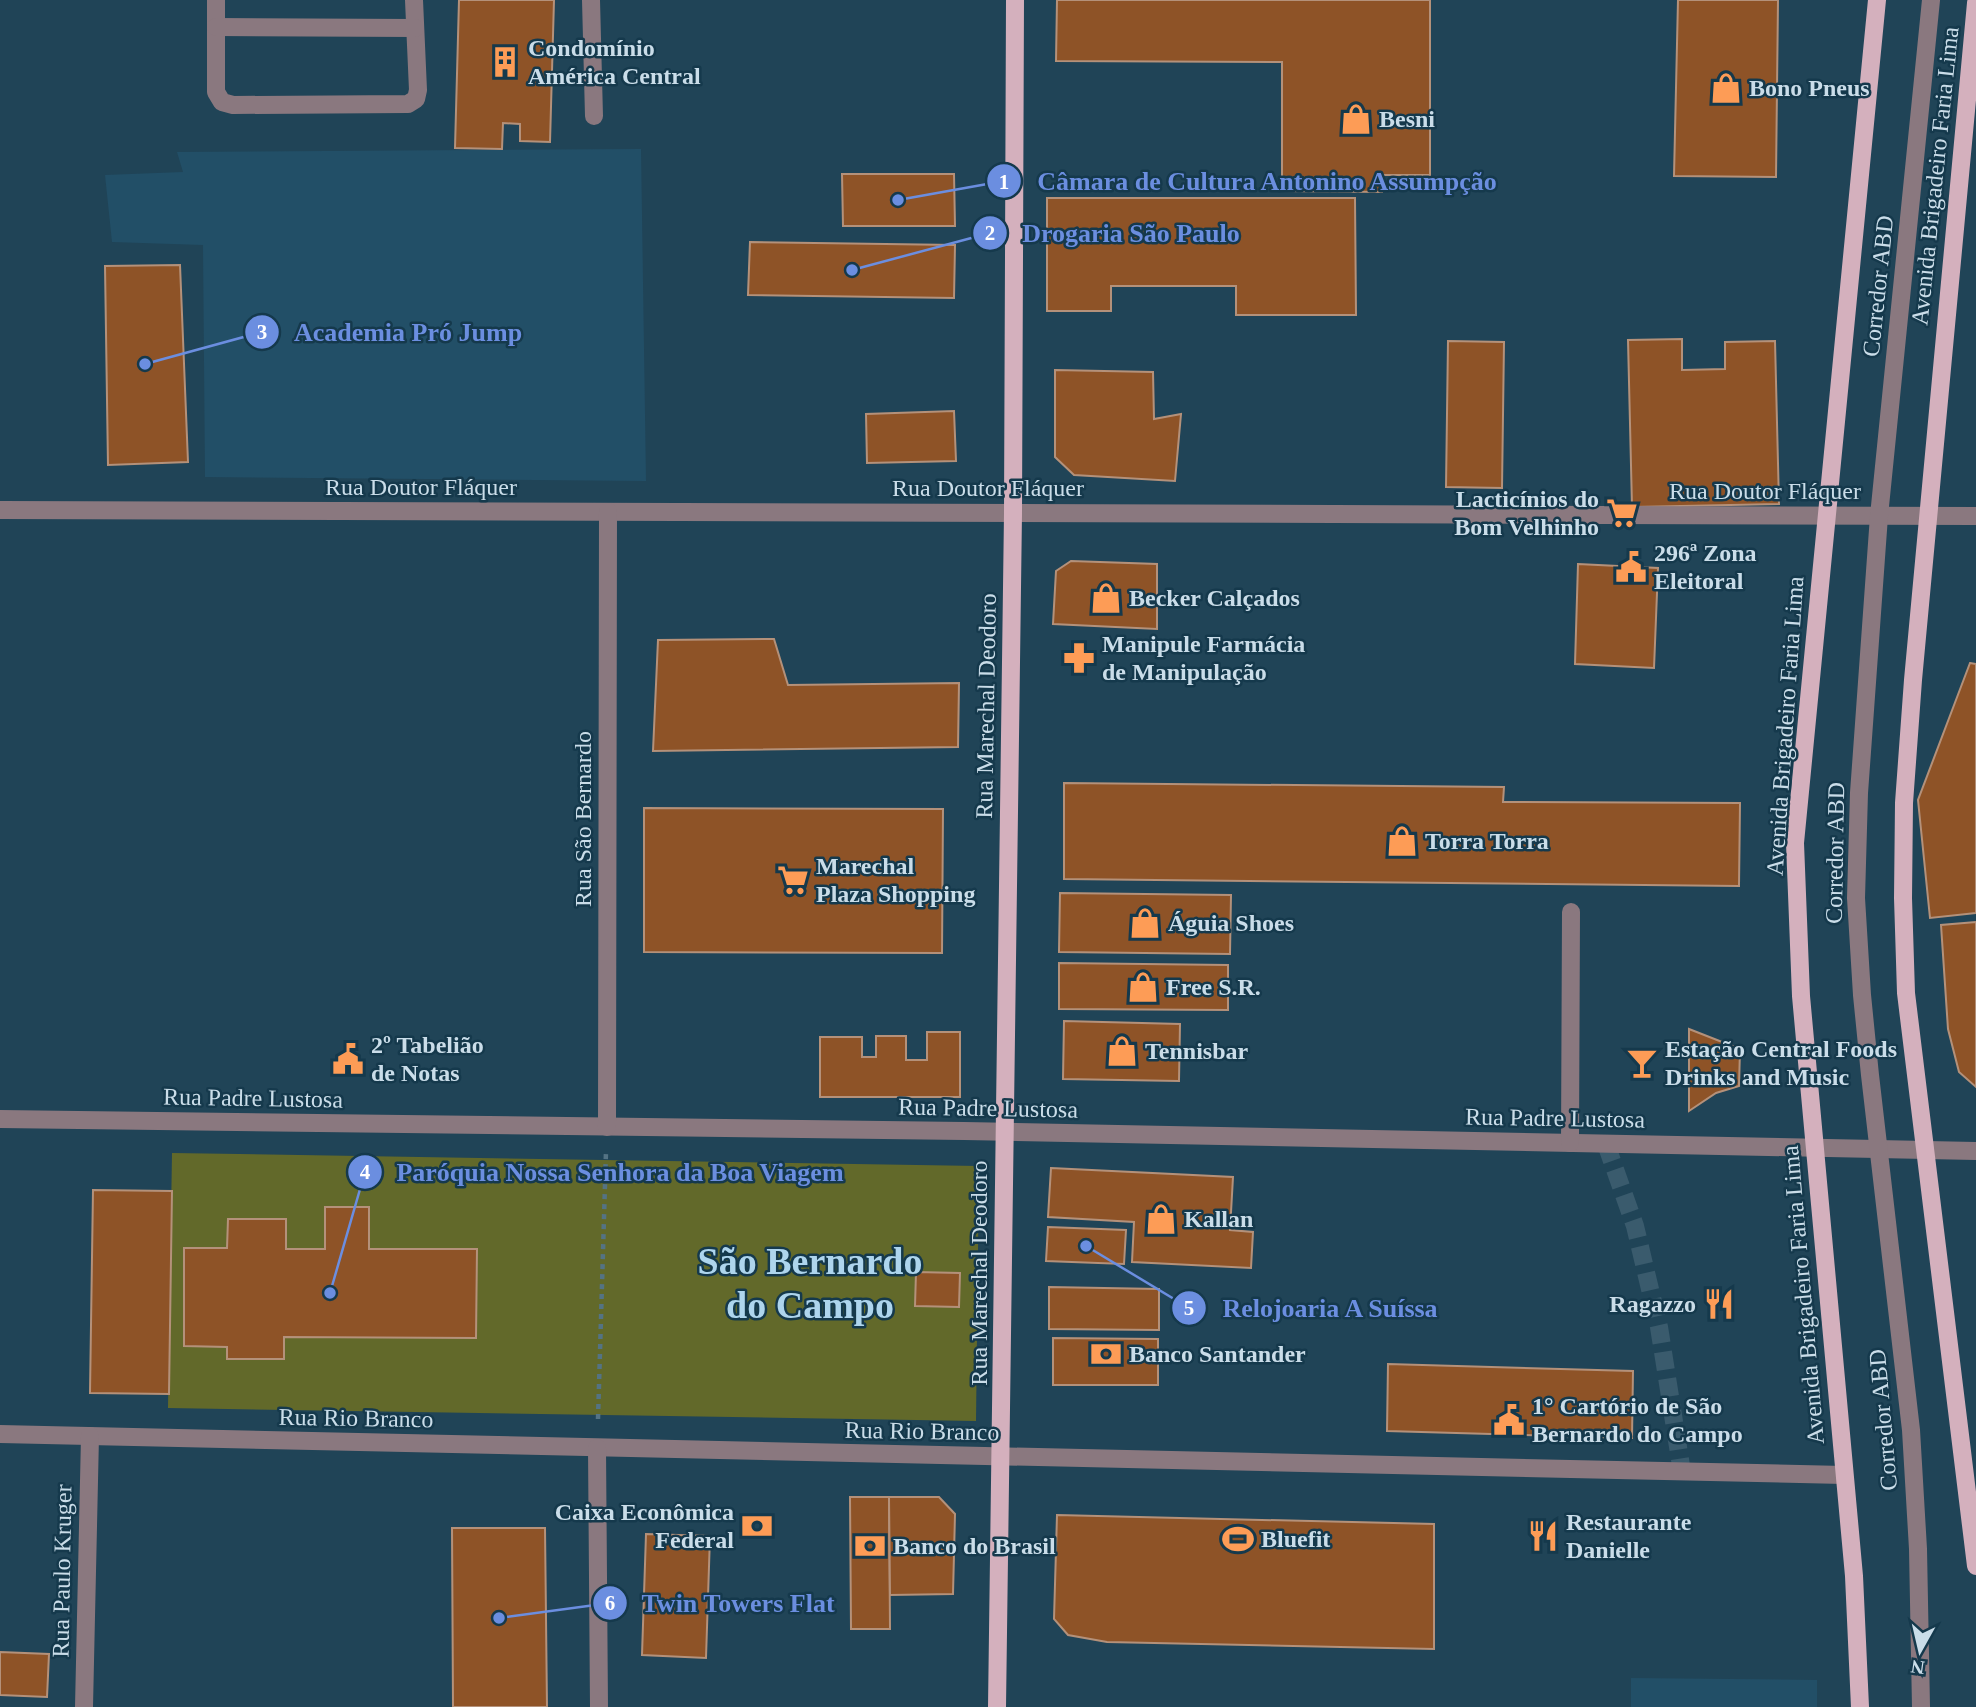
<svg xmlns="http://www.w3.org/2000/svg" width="1976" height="1707" viewBox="0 0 1976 1707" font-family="Georgia,serif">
  <rect width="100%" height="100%" fill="#204457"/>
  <g fill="#224f67">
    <polygon points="641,149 646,481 205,477 203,245 112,242 105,175 183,172 177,152"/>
    <polygon points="1631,1678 1817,1680 1817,1707 1631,1707"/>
  </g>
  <polygon fill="#62692a" points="172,1153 979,1166 976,1421 168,1408"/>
  <g fill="#8e5327" stroke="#b4917a" stroke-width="2">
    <polygon points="459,0 554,0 550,142 520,141 520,124 503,123 502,149 455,148"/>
    <polygon points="1057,0 1430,0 1430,175 1382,175 1382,192 1282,191 1282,62 1056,61"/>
    <polygon points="1678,0 1778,0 1776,177 1674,176"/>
    <polygon points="842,174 954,174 955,226 843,226"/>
    <polygon points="1047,198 1355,198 1356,315 1236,315 1236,286 1111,286 1111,311 1047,311"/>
    <polygon points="750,242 955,245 954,298 748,295"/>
    <polygon points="180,265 188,462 108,465 105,266"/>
    <polygon points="1682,339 1682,370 1725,369 1725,342 1775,341 1779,504 1632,507 1628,340"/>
    <polygon points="1448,341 1504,342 1502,488 1446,487"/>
    <polygon points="1055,370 1153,372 1154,419 1181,414 1175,481 1074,475 1055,457"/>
    <polygon points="954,411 956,461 867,463 866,414"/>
    <polygon points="1071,561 1157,564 1157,629 1053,624 1056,571"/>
    <polygon points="1578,564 1658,568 1654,668 1575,664"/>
    <polygon points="774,639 788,685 959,683 958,747 653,751 658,640"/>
    <polygon points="1970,663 1976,664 1976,913 1930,918 1918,800"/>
    <polygon points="1064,783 1504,787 1503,802 1740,803 1739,886 1064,879"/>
    <polygon points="644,808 943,809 942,953 644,952"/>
    <polygon points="1060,893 1231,895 1230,954 1059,952"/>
    <polygon points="1976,922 1976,1087 1959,1072 1948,1029 1941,925"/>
    <polygon points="1059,963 1228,965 1228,1010 1059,1009"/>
    <polygon points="1064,1021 1180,1024 1179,1081 1063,1079"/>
    <polygon points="1689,1029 1740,1049 1739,1086 1716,1093 1689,1111"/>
    <polygon points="927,1032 960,1032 960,1097 820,1097 820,1037 862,1037 862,1057 876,1057 876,1036 906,1036 906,1060 927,1060"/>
    <polygon points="1051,1168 1233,1177 1230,1230 1253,1232 1251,1268 1132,1262 1134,1222 1048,1217"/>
    <polygon points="93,1190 172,1191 169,1394 90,1393"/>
    <polygon points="325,1207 369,1207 369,1249 477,1249 476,1338 284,1337 284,1359 227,1359 227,1347 184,1346 184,1248 227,1248 228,1219 286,1219 286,1249 325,1249"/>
    <polygon points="1048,1227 1126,1230 1124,1264 1046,1261"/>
    <polygon points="916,1272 960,1273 959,1307 915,1306"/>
    <polygon points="1049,1287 1159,1289 1159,1330 1049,1329"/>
    <polygon points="1053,1338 1158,1339 1158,1385 1053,1385"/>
    <polygon points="1388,1364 1633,1371 1632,1438 1387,1431"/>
    <polygon points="850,1497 889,1497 890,1629 851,1629"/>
    <polygon points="889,1497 939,1497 955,1514 953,1594 890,1595"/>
    <polygon points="1057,1515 1434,1524 1434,1649 1107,1642 1068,1635 1054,1619"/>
    <polygon points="452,1528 545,1528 547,1707 453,1707"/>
    <polygon points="646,1534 710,1536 706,1658 642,1655"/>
    <polygon points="0,1652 49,1654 47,1697 0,1695"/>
  </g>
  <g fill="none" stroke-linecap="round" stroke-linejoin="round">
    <polyline stroke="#3a5b6d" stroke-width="18" stroke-dasharray="18 9" stroke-linecap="butt" points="1606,1144 1635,1226 1659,1327 1682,1472"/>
    <polyline stroke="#547384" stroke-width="4.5" stroke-dasharray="5 5" stroke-linecap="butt" points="598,1419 606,1151"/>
    <g stroke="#8a787f" stroke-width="18">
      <polyline points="216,0 216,92 222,102 233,105 408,104 416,99 418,90 414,0"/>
      <polyline points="591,0 594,116"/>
      <polyline points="216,27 415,28"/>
      <polyline points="0,510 1976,516"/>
      <polyline points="0,1119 964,1131 1976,1151"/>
      <polyline points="607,1127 608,512"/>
      <polyline points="1570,1143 1571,912"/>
      <polyline points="0,1434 1844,1475"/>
      <polyline points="597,1448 599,1707"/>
      <polyline points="84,1707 90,1436"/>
      <polyline points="1921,1707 1918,1549 1911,1430 1870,1075 1862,995 1856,898 1859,793 1879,516 1931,0"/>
    </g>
    <g stroke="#d4b0bd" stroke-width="18">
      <polyline points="1976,3 1913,680 1904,803 1903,898 1906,993 1976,1566"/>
      <polyline points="997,1707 1013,513 1015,0"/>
      <polyline points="1860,1707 1854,1576 1801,996 1795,843 1877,0"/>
    </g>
  </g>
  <defs>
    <symbol id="building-bare" viewBox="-9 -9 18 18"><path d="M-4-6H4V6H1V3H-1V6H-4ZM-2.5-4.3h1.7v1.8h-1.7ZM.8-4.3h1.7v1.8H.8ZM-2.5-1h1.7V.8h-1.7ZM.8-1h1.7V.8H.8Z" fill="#fd9c56" stroke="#15394c" stroke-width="2.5" paint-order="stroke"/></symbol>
    <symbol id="shop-bare" viewBox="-9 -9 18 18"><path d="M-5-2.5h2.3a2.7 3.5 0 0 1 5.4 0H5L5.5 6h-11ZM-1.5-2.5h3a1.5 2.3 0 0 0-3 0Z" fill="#fd9c56" stroke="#15394c" stroke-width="2.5" paint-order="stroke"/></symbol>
    <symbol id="supermarket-bare" viewBox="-9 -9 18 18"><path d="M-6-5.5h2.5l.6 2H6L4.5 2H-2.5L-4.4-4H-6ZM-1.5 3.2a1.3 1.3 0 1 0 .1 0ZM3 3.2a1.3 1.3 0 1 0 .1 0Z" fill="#fd9c56" stroke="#15394c" stroke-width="2.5" paint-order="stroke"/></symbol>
    <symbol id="civic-bare" viewBox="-9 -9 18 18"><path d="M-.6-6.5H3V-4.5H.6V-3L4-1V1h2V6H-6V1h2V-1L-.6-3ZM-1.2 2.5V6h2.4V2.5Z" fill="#fd9c56" stroke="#15394c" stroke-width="2.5" paint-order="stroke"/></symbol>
    <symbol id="pharmacy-bare" viewBox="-9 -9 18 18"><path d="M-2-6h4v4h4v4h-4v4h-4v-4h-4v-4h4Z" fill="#fd9c56" stroke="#15394c" stroke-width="2.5" paint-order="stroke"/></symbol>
    <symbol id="bar-bare" viewBox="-9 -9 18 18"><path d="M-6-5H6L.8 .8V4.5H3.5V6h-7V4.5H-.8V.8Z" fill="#fd9c56" stroke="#15394c" stroke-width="2.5" paint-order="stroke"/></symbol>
    <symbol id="restaurant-bare" viewBox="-9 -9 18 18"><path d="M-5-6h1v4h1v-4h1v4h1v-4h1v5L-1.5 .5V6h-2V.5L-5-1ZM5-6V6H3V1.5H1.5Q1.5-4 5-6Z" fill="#fd9c56" stroke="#15394c" stroke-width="2.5" paint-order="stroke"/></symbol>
    <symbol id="bank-bare" viewBox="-9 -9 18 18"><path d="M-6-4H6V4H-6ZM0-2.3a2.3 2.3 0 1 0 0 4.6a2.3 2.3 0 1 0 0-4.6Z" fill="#fd9c56" stroke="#15394c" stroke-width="2.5" paint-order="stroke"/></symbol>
    <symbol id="stadium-bare" viewBox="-9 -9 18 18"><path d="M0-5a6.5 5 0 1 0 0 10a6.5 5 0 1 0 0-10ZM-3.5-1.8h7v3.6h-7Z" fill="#fd9c56" stroke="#15394c" stroke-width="2.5" paint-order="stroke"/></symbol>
  </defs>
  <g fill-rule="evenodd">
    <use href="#building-bare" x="483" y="40" width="44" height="44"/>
    <use href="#shop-bare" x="1704" y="66" width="44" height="44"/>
    <use href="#shop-bare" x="1334" y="97" width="44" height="44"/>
    <use href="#supermarket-bare" x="1600" y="491" width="44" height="44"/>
    <use href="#civic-bare" x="1609" y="545" width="44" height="44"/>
    <use href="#shop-bare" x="1084" y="576" width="44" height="44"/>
    <use href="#pharmacy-bare" x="1057" y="636" width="44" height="44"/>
    <use href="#shop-bare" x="1380" y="819" width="44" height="44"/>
    <use href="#supermarket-bare" x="771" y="858" width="44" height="44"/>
    <use href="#shop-bare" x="1123" y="901" width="44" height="44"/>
    <use href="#shop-bare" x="1121" y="965" width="44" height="44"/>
    <use href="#shop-bare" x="1100" y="1029" width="44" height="44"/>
    <use href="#civic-bare" x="326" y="1037" width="44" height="44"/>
    <use href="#bar-bare" x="1620" y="1041" width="44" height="44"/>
    <use href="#shop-bare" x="1139" y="1197" width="44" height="44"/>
    <use href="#restaurant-bare" x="1697" y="1282" width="44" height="44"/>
    <use href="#bank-bare" x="1084" y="1332" width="44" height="44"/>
    <use href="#civic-bare" x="1487" y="1398" width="44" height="44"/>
    <use href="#bank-bare" x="735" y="1504" width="44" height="44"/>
    <use href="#restaurant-bare" x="1521" y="1514" width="44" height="44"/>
    <use href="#stadium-bare" x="1216" y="1517" width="44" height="44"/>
    <use href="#bank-bare" x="848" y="1524" width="44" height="44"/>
  </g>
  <g text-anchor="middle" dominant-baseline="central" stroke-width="5" stroke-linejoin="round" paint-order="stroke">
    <g font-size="24" font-weight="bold" fill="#cadde9" stroke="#15394c" text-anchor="start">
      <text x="528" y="48">Condomínio<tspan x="528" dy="28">América Central</tspan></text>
      <text x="1749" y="88">Bono Pneus</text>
      <text x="1379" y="119">Besni</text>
      <text x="1599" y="499" text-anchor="end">Lacticínios do<tspan x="1599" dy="28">Bom Velhinho</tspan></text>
      <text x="1654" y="553">296ª Zona<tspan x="1654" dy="28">Eleitoral</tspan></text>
      <text x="1129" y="598">Becker Calçados</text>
      <text x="1102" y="644">Manipule Farmácia<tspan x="1102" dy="28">de Manipulação</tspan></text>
      <text x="1425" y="841">Torra Torra</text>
      <text x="816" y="866">Marechal<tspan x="816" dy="28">Plaza Shopping</tspan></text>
      <text x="1168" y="923">Águia Shoes</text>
      <text x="1166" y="987">Free S.R.</text>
      <text x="371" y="1045">2º Tabelião<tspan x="371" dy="28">de Notas</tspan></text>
      <text x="1665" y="1049">Estação Central Foods<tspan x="1665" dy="28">Drinks and Music</tspan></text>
      <text x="1145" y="1051">Tennisbar</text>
      <text x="1184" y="1219">Kallan</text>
      <text x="1696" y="1304" text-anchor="end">Ragazzo</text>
      <text x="1129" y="1354">Banco Santander</text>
      <text x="1532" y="1406">1° Cartório de São<tspan x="1532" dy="28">Bernardo do Campo</tspan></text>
      <text x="734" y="1512" text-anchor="end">Caixa Econômica<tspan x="734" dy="28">Federal</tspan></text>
      <text x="1566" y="1522">Restaurante<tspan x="1566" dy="28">Danielle</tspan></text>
      <text x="1261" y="1539">Bluefit</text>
      <text x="893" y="1546">Banco do Brasil</text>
    </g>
    <g font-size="24" fill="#cadde9" stroke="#15394c">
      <text transform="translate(1935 176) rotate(-84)">Avenida Brigadeiro Faria Lima</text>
      <text transform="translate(1878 286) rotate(-84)">Corredor ABD</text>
      <text x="421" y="487">Rua Doutor Fláquer</text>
      <text x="988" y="488">Rua Doutor Fláquer</text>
      <text x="1765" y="491">Rua Doutor Fláquer</text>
      <text transform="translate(986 706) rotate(-89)">Rua Marechal Deodoro</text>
      <text transform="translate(1785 726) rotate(-86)">Avenida Brigadeiro Faria Lima</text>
      <text transform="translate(583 819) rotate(-90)">Rua São Bernardo</text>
      <text transform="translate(1835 853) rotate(-89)">Corredor ABD</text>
      <text transform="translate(253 1098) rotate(1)">Rua Padre Lustosa</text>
      <text transform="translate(988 1108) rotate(1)">Rua Padre Lustosa</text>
      <text transform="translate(1555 1118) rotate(1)">Rua Padre Lustosa</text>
      <text transform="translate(979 1273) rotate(-90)">Rua Marechal Deodoro</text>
      <text transform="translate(1803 1295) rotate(-95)">Avenida Brigadeiro Faria Lima</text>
      <text transform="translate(356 1418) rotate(1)">Rua Rio Branco</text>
      <text transform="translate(1883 1420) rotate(-95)">Corredor ABD</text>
      <text transform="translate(922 1431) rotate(1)">Rua Rio Branco</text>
      <text transform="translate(62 1571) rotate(-89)">Rua Paulo Kruger</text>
    </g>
    <g font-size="38" font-weight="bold" fill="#aed5ed" stroke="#15394c">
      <text x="810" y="1261">São Bernardo<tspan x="810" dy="44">do Campo</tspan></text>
    </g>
  </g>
  <path fill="none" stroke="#6b8ee0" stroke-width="2.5" d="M898 200L1004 181M852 270L990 233M145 364L262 332M330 1293L365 1172M1086 1246L1189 1308M499 1618L610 1603"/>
  <g fill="#6b8ee0" stroke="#15394c" stroke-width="2.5">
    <circle cx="898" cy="200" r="7"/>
    <circle cx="852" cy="270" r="7"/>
    <circle cx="145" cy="364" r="7"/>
    <circle cx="330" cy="1293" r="7"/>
    <circle cx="1086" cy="1246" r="7"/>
    <circle cx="499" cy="1618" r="7"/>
    <circle cx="1004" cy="181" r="18"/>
    <circle cx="990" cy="233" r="18"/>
    <circle cx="262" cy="332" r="18"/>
    <circle cx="365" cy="1172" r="18"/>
    <circle cx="1189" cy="1308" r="18"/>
    <circle cx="610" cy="1603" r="18"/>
  </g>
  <g font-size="21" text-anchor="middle" font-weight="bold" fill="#fff">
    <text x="1004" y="189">1</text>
    <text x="990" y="240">2</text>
    <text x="262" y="339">3</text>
    <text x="365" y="1179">4</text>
    <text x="1189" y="1315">5</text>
    <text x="610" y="1610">6</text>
  </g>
  <g font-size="26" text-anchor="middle" font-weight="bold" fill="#6b8ee0" stroke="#15394c" stroke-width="5" stroke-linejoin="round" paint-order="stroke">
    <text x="1267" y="190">Câmara de Cultura Antonino Assumpção</text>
    <text x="1131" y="242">Drogaria São Paulo</text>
    <text x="408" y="341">Academia Pró Jump</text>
    <text x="620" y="1181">Paróquia Nossa Senhora da Boa Viagem</text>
    <text x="1330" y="1317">Relojoaria A Suíssa</text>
    <text x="738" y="1612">Twin Towers Flat</text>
  </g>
  <g transform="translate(1920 1651) rotate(188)" stroke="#15394c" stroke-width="5" paint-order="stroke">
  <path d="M0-5L12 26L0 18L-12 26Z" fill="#cadde9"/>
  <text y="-10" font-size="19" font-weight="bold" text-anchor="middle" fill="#cadde9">N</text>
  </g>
</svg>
